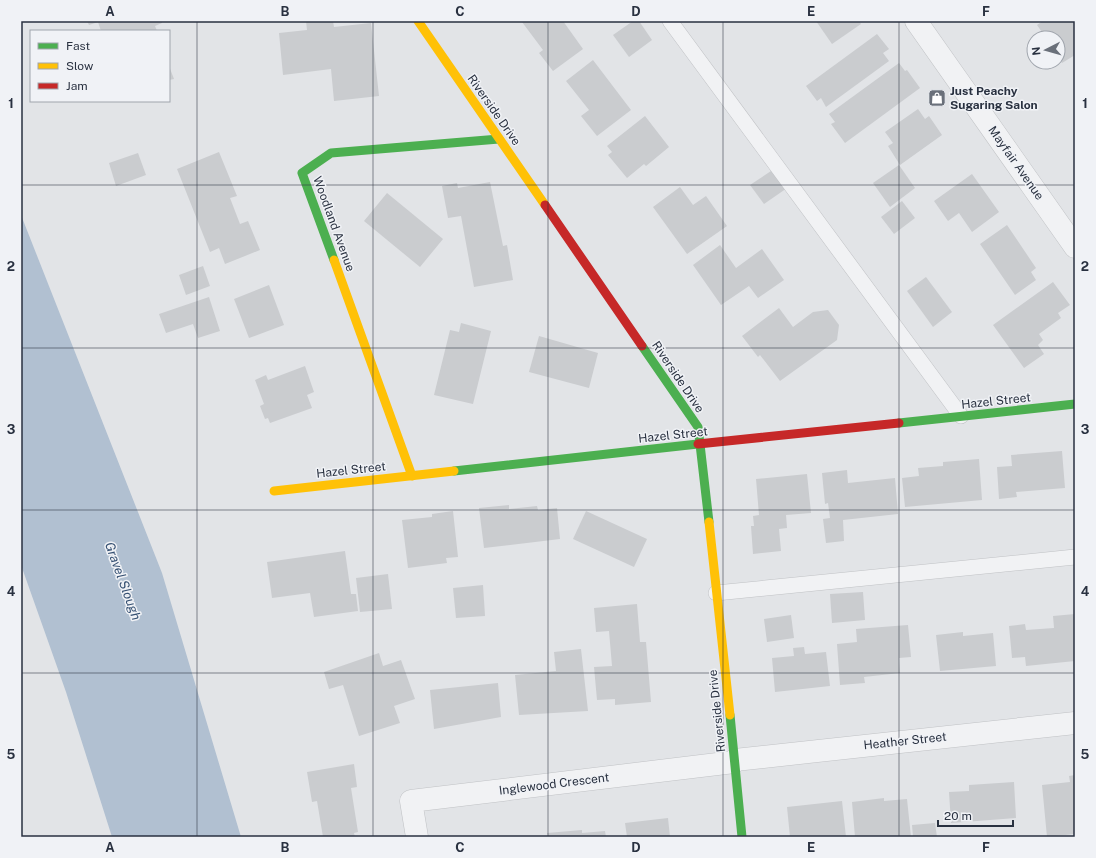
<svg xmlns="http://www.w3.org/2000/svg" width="1096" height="858" viewBox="0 0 1096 858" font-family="'Public Sans',sans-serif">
  <rect width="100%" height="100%" fill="#e2e4e7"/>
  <polygon fill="#b1c0d1" points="21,215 162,573 241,837 112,837 66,692 21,565"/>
  <g fill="#cacccf">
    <polygon points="87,21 162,21 162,23 155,26 157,31 101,31 98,22 89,25"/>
    <polygon points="306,21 333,21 334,27 371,23 379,96 334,101 331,69 283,75 279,33 307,30"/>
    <polygon points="523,21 563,21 583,49 553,71 539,53 543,50 522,22"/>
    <polygon points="633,21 639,21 652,40 629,57 613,35"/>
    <polygon points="816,21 859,21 861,24 832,44"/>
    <polygon points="1043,21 1075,21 1075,55 1062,63 1058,57 1058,38 1046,38 1037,25"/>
    <polygon points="877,34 889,49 883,53 889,61 826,107 821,98 817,101 806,86"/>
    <polygon points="593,60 631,110 597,136 581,116 589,110 566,81"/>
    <polygon points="899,63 905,71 907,70 920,88 845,143 831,124 835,122 829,114"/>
    <polygon points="169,66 174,79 169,80"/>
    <polygon points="918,109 925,119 929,116 942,135 900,165 888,146 893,143 885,132"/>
    <polygon points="645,116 669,147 646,166 644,164 627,178 608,155 612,152 607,146"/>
    <polygon points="219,152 237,196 230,198 240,224 248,221 260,250 225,264 219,248 210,252 177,169"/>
    <polygon points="138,153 146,175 116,186 109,163"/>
    <polygon points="899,165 915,188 890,207 873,183"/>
    <polygon points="777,167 790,186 764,204 750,185"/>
    <polygon points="972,174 999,212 972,232 959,213 948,221 934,201"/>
    <polygon points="490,182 503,246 507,245 513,280 474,287 461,216 448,218 442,186 457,183 458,188"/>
    <polygon points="680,187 693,205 706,196 727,226 687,254 653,207"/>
    <polygon points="387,193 443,239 420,267 364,221"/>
    <polygon points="902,201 915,218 894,234 881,217"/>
    <polygon points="1007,225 1036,268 1031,272 1036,280 1015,295 980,244"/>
    <polygon points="720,245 736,268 762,249 784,280 758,298 749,286 721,305 693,265"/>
    <polygon points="203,266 210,286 186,295 179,275"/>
    <polygon points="926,277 952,312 933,327 907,291"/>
    <polygon points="1053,282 1070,305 1058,313 1061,318 1039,334 1043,340 1038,345 1044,354 1024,368 993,325"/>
    <polygon points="269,285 284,325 249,338 234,299"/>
    <polygon points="209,297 220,331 198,338 193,324 166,333 159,314"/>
    <polygon points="779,308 793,327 813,312 828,310 839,325 837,340 780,381 760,355 758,357 742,336"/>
    <polygon points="461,323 491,331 473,404 434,395 450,330 459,332"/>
    <polygon points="539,336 598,353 589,388 529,372"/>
    <polygon points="305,366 314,392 307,395 312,408 270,423 268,418 265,419 260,406 264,404 255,380 266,375 268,380"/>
    <polygon points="1062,451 1065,488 1016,492 1017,497 999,499 997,467 1012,466 1011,455"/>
    <polygon points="979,459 982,500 905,507 902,478 919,476 918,468 943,466 943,462"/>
    <polygon points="847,470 848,483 895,478 898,514 843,520 844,541 826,543 823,519 830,518 828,503 825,504 822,473"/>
    <polygon points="807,474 811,513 786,515 787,528 779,529 781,551 753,554 751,526 754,526 753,516 759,515 756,479"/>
    <polygon points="509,505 509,509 537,506 538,510 557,508 560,539 484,548 479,508"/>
    <polygon points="453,511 458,557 446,558 447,563 408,568 402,520 432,517 432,514"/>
    <polygon points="586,511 647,539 634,567 573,539"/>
    <polygon points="345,551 351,594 356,594 358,611 314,617 310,593 272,598 267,562"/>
    <polygon points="388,574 392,609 360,612 356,578"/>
    <polygon points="483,585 485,616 456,618 453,588"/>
    <polygon points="863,592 865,620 832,623 830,594"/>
    <polygon points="637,604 640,642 646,642 651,702 615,705 615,699 597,700 594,667 612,666 609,631 596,632 594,608"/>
    <polygon points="1075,614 1075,661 1026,666 1025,657 1012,658 1009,626 1025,624 1026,630 1054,628 1053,616"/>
    <polygon points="791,615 794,638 767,642 764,619"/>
    <polygon points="908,625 911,657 899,658 900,673 864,677 865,683 840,685 837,644 857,642 856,629"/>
    <polygon points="963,632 963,636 993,633 996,666 940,671 936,635"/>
    <polygon points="804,647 805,654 826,652 830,686 775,692 772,658 794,656 793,648"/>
    <polygon points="581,649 588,711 519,715 515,675 556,671 554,652"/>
    <polygon points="379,653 383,666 401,660 415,699 394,706 400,723 359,736 343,685 329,689 324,672"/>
    <polygon points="498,683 501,717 434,729 430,690"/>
    <polygon points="354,764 357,787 351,788 358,832 354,833 355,837 323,837 317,801 312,802 307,772"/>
    <polygon points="1075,775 1075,834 1047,837 1042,785 1070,782 1069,776"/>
    <polygon points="1014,782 1016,818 951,823 949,792 969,791 969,785"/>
    <polygon points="884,798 884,801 907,799 911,837 855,837 852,802"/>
    <polygon points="842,801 846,837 790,837 787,807"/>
    <polygon points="668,818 670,837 627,837 625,823"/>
    <polygon points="935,823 937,837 913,837 912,825"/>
    <polygon points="582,830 582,833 605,831 606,837 548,837 547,833"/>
  </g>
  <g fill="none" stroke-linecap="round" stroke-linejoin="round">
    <defs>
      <g id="lane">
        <polyline points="670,21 961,416"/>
        <polyline points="716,593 1075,557"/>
      </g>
      <g id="street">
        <polyline points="916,21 1075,247"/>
        <polyline points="735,760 1075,723"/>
        <polyline points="417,837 411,801 734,762"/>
      </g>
    </defs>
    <use href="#lane" stroke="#c0c2c5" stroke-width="16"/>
    <use href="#street" stroke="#c0c2c5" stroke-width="23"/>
    <use href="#lane" stroke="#f1f2f4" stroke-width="15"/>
    <use href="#street" stroke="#f1f2f4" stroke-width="22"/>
    <g stroke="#4caf50" stroke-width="9">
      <polyline points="334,260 302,173 331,153 499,139"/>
      <polyline points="642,346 698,427 709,522"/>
      <polyline points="899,423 1075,404"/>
      <polyline points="454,471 698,444"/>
      <polyline points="730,715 742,837"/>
    </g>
    <g stroke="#ffc107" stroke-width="9">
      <polyline points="418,21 545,205"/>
      <polyline points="334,260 412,476"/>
      <polyline points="274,491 454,471"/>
      <polyline points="709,522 730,715"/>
    </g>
    <g stroke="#c62828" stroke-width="9">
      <polyline points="545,205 642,346"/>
      <polyline points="698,444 899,423"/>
    </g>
  </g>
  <path fill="none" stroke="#293140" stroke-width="1" stroke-opacity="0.55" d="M197,21v816M373,21v816M548,21v816M723,21v816M899,21v816M21,185h1054M21,348h1054M21,510h1054M21,673h1054"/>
  <defs>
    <symbol id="shop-square" viewBox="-11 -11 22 22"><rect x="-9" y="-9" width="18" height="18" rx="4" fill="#6a707a" stroke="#f0f2f6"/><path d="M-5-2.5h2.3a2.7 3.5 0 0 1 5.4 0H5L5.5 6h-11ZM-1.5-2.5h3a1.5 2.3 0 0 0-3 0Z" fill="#fff"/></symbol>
  </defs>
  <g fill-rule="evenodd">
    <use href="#shop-square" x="927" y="88" width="20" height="20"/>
  </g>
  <g text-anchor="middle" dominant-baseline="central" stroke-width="3" stroke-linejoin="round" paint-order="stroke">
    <g font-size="12" font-weight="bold" fill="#293140" stroke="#f0f2f6" text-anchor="start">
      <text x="950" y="91">Just Peachy<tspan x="950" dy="14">Sugaring Salon</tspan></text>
    </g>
    <g font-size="12" fill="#293140" stroke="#f0f2f6">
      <text transform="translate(494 110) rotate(55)">Riverside Drive</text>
      <text transform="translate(1016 163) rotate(55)">Mayfair Avenue</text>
      <text transform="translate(334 224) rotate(70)">Woodland Avenue</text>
      <text transform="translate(678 377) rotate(56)">Riverside Drive</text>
      <text transform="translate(996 401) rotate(-6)">Hazel Street</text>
      <text transform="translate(673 435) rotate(-6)">Hazel Street</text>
      <text transform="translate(351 470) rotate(-6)">Hazel Street</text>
      <text transform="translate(717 711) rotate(-96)">Riverside Drive</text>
      <text transform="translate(905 741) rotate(-6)">Heather Street</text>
      <text transform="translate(554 784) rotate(-7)">Inglewood Crescent</text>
    </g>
    <g font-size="13" font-style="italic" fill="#355072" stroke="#f0f2f6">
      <text transform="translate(123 581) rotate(70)">Gravel Slough</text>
    </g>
  </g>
  <rect width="1096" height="858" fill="none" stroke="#f0f2f6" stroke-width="44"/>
  <rect x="30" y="30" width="140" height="72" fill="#f0f2f6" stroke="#a0a5ad"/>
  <rect x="38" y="43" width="20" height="6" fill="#4caf50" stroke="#a0a5ad"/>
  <text x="66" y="50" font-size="12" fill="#293140">Fast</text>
  <rect x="38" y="63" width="20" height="6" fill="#ffc107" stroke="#a0a5ad"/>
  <text x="66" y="70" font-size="12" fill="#293140">Slow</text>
  <rect x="38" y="83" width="20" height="6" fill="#c62828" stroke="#a0a5ad"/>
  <text x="66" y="90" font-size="12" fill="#293140">Jam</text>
  <g transform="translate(1046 50) rotate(264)"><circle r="19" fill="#f0f2f6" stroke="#a0a5ad"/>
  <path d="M0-3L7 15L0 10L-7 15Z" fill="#6a707a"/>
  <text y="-6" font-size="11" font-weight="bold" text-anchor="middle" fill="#293140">N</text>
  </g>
  <path d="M938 820v6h75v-6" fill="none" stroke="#293140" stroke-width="2"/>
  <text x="944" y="820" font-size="12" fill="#293140" stroke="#f0f2f6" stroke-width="3" paint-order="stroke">20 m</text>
  <rect x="22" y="22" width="1052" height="814" fill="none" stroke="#293140" stroke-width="1.5"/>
  <g font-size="13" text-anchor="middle" font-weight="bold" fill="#293140">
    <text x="110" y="16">A</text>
    <text x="285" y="16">B</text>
    <text x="460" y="16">C</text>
    <text x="636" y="16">D</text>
    <text x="811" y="16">E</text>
    <text x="986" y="16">F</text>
    <text x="11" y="108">1</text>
    <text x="1085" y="108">1</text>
    <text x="11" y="271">2</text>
    <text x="1085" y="271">2</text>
    <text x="11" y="434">3</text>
    <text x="1085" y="434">3</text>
    <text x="11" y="596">4</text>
    <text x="1085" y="596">4</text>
    <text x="11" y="759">5</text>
    <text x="1085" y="759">5</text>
    <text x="110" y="852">A</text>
    <text x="285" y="852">B</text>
    <text x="460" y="852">C</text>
    <text x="636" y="852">D</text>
    <text x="811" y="852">E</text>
    <text x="986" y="852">F</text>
  </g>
</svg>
